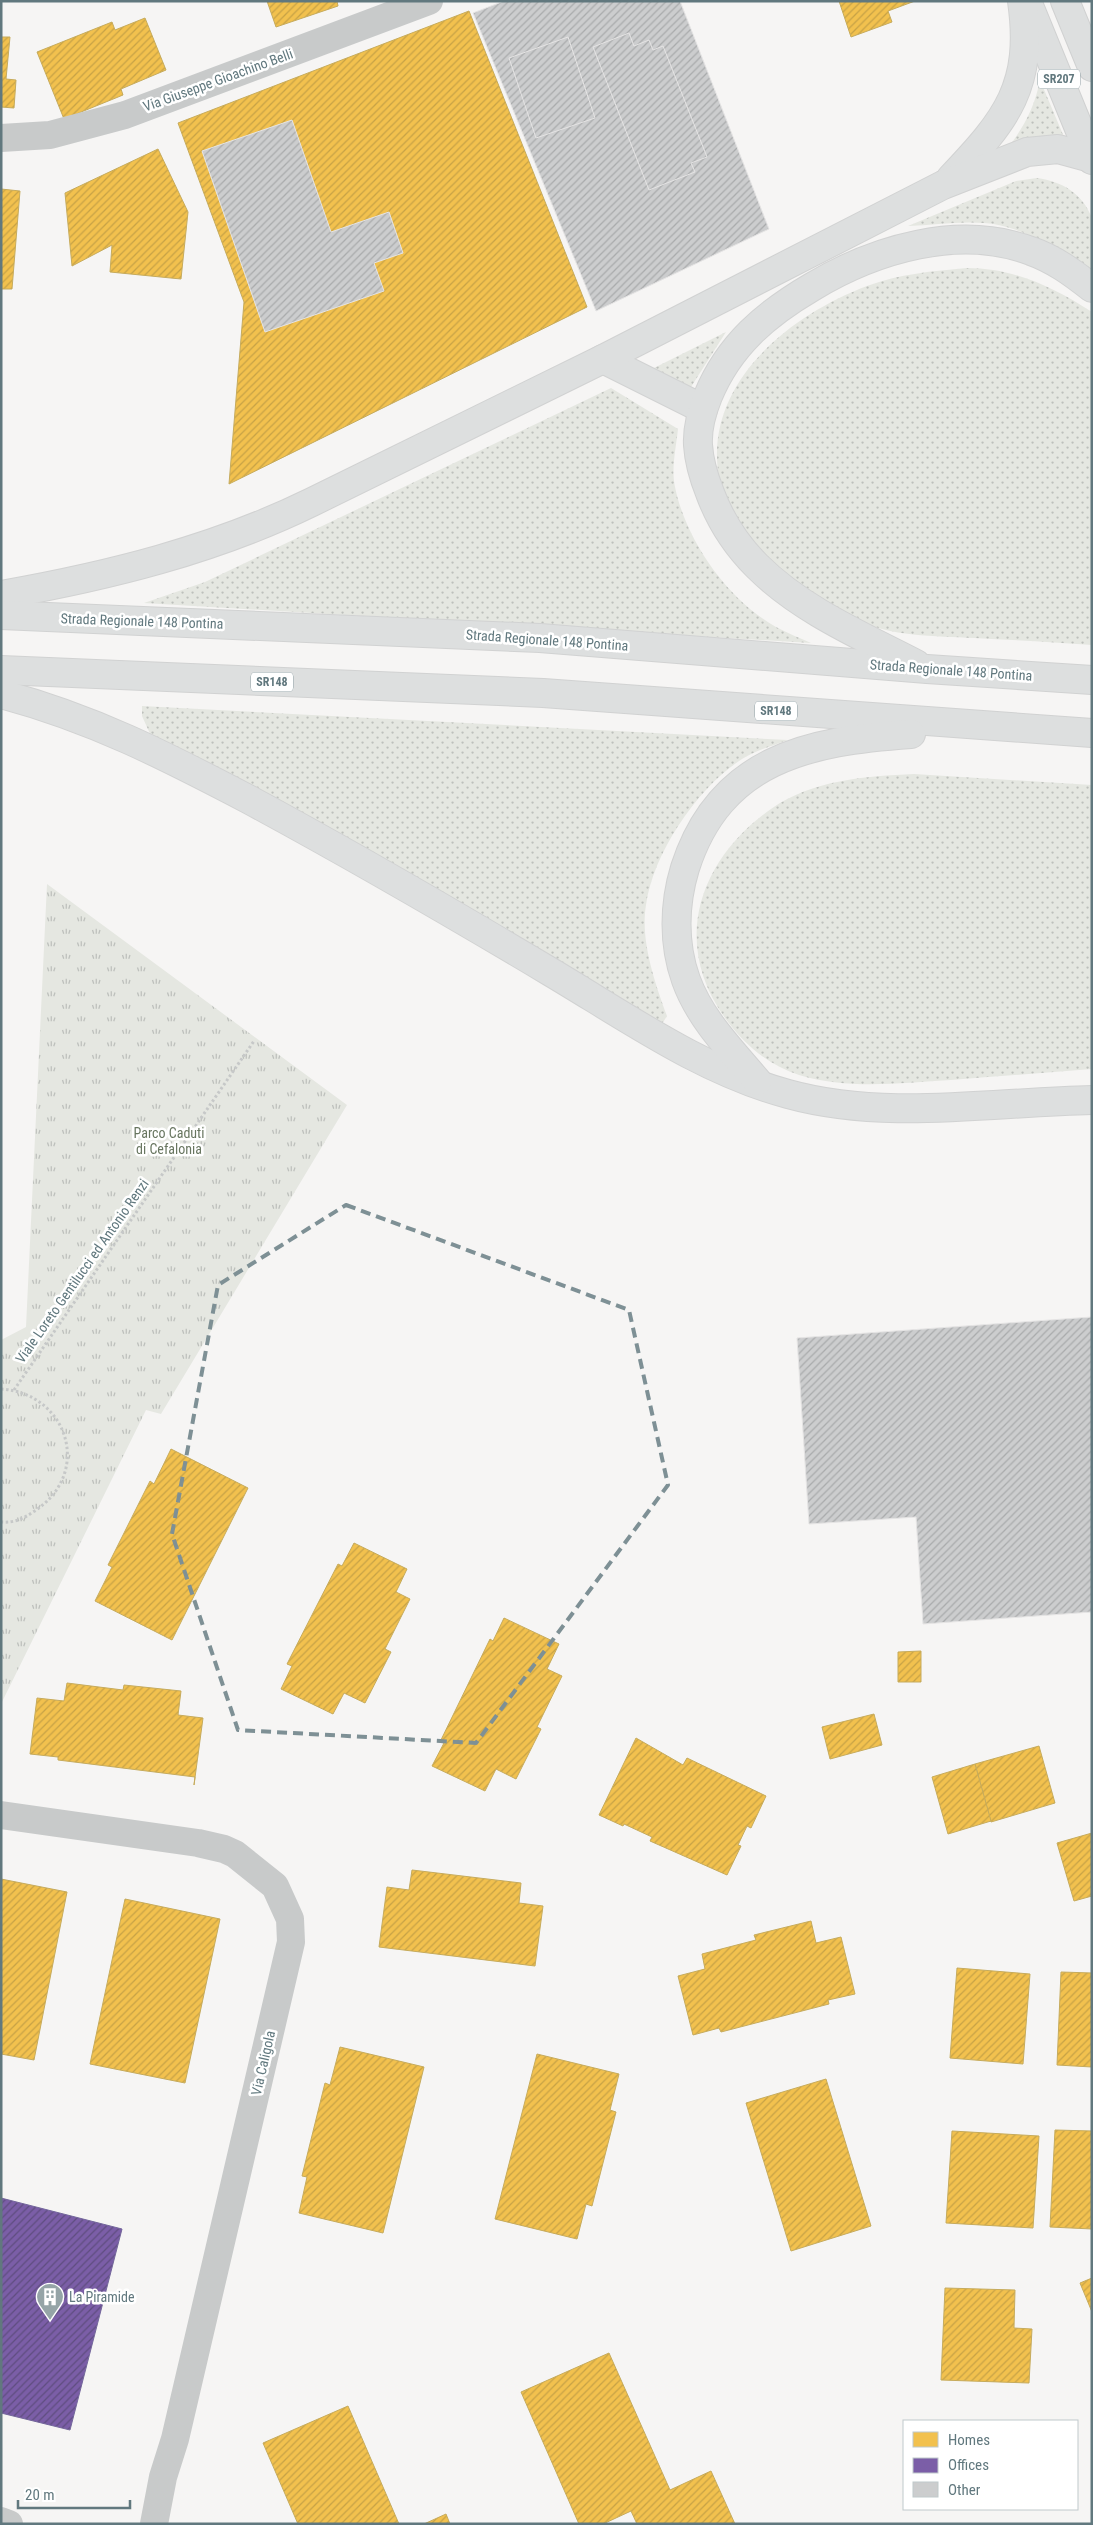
<svg xmlns="http://www.w3.org/2000/svg" width="1093" height="2525" viewBox="0 0 1093 2525" font-family="'Roboto Condensed',sans-serif">
  <defs>
    <pattern id="grass-dots" width="8" height="8" patternUnits="userSpaceOnUse" patternTransform="scale(1.25)"><rect width="8" height="8" fill="#e5e7e1"/><path d="M2 2h.1M6 6h.1" fill="none" stroke="#bdc0bc" stroke-width="1.8" stroke-linecap="round"/></pattern>
    <pattern id="park-tufts" width="24" height="20" patternUnits="userSpaceOnUse" patternTransform="scale(1.25)"><rect width="24" height="20" fill="#e5e7e1"/><path d="M3 7l-1-3M5 7V3M7 7l1-3M15 17l-1-3M17 17v-4M19 17l1-3" fill="none" stroke="#bdc0bc"/></pattern>
    <pattern id="homes-hatch" width="6" height="6" patternUnits="userSpaceOnUse" patternTransform="scale(1.25)"><rect width="6" height="6" fill="#f2c14e"/><path d="M-1 1l2-2M0 6l6-6M5 7l2-2" fill="none" stroke="#c7a246"/></pattern>
    <pattern id="offices-hatch" width="6" height="6" patternUnits="userSpaceOnUse" patternTransform="scale(1.25)"><rect width="6" height="6" fill="#7b5ea7"/><path d="M-1 1l2-2M0 6l6-6M5 7l2-2" fill="none" stroke="#5f4d80"/></pattern>
    <pattern id="building-hatch" width="6" height="6" patternUnits="userSpaceOnUse" patternTransform="scale(1.25)"><rect width="6" height="6" fill="#cccdce"/><path d="M-1 1l2-2M0 6l6-6M5 7l2-2" fill="none" stroke="#a9abac"/></pattern>
  </defs>
  <rect width="100%" height="100%" fill="#f6f5f4"/>
  <g fill="url(#grass-dots)">
    <path d="M1040,80l24,57 -53,7c15,-21 24,-39 29,-64z"/>
    <path d="M1037,178c26,4 45,15 55,40v54c-29,-21 -72,-47 -108,-49 -25,-2 -51,2 -76,3l108,-45z"/>
    <path d="M967,268c47,0 86,19 125,44v333c-39,-3 -79,-5 -118,-7 -39,-2 -83,-1 -120,-19 -26,-12 -65,-33 -85,-54 -7,-8 -13,-18 -20,-26 -5,-7 -13,-14 -17,-22 -52,-109 40,-195 135,-231 32,-12 66,-15 100,-18z"/>
    <polygon points="726,332 691,387 646,372"/>
    <path d="M611,388l67,41c-2,19 -7,40 -3,58 11,54 53,113 101,140 11,6 24,11 35,16l-667,-40 61,-21z"/>
    <path d="M142,706l646,34c-16,6 -32,10 -46,19 -44,28 -89,94 -96,146 -6,35 9,78 21,111l-5,8 -511,-288 -9,-20z"/>
    <path d="M914,774l178,11v284c-47,4 -94,7 -141,11 -51,3 -102,10 -152,-5 -30,-10 -53,-29 -71,-53 -58,-76 -31,-161 43,-213 41,-29 95,-33 143,-35z"/>
  </g>
  <polygon fill="url(#park-tufts)" points="47,884 347,1105 161,1414 146,1410 1,1704 1,1340 26,1327"/>
  <g fill="url(#homes-hatch)" stroke="#c6ab5c">
    <polygon points="267,1 337,1 338,6 276,27"/>
    <polygon points="839,1 915,1 888,11 892,22 851,37"/>
    <polygon points="469,11 587,307 229,484 244,302 178,123"/>
    <polygon points="145,18 166,70 121,89 123,95 64,119 37,52 112,22 115,30"/>
    <polygon points="1,37 10,37 6,79 16,80 14,108 1,107"/>
    <polygon points="158,149 188,212 181,279 110,272 112,245 72,266 65,193"/>
    <polygon points="1,189 20,191 12,289 1,289"/>
    <polygon points="171,1449 248,1488 172,1640 95,1601 112,1567 108,1565 150,1481 154,1484"/>
    <polygon points="354,1543 407,1569 396,1592 410,1599 385,1649 391,1652 365,1703 344,1693 333,1714 281,1689 292,1666 287,1664 338,1564 342,1566"/>
    <polygon points="504,1618 559,1644 547,1669 562,1676 537,1727 541,1729 516,1779 496,1769 485,1791 432,1766 444,1743 440,1742 490,1639 493,1641"/>
    <polygon points="921,1651 921,1682 898,1682 898,1652"/>
    <polygon points="67,1683 123,1690 124,1685 181,1691 178,1715 203,1718 194,1785 195,1777 58,1760 58,1757 30,1754 37,1698 64,1701"/>
    <polygon points="874,1714 882,1745 830,1759 822,1727"/>
    <polygon points="636,1738 683,1765 687,1758 766,1796 751,1828 747,1826 738,1845 741,1846 727,1875 650,1841 652,1837 624,1824 623,1826 599,1815"/>
    <polygon points="1039,1746 1055,1803 991,1822 975,1764"/>
    <polygon points="975,1764 991,1821 948,1834 932,1777"/>
    <polygon points="1092,1833 1092,1896 1074,1901 1057,1843"/>
    <polygon points="412,1870 521,1883 519,1903 543,1906 535,1966 379,1947 387,1887 409,1890"/>
    <polygon points="1,1879 67,1892 34,2060 1,2054"/>
    <polygon points="125,1899 220,1919 185,2083 90,2064"/>
    <polygon points="811,1921 816,1943 841,1937 855,1994 828,2000 829,2004 721,2032 719,2028 693,2035 678,1976 705,1969 702,1954 756,1940 754,1935"/>
    <polygon points="957,1968 1030,1974 1023,2064 950,2058"/>
    <polygon points="1061,1972 1092,1973 1092,2067 1057,2065"/>
    <polygon points="340,2047 424,2067 383,2233 299,2213 307,2177 302,2176 325,2083 330,2085"/>
    <polygon points="537,2054 619,2074 610,2110 616,2112 592,2206 586,2204 577,2239 495,2219"/>
    <polygon points="826,2079 871,2226 791,2251 746,2103"/>
    <polygon points="1055,2130 1092,2131 1092,2229 1050,2227"/>
    <polygon points="952,2131 1039,2136 1033,2228 946,2223"/>
    <polygon points="1092,2278 1092,2312 1080,2283"/>
    <polygon points="945,2288 1015,2290 1014,2328 1032,2329 1029,2383 941,2380"/>
    <polygon points="609,2353 670,2490 711,2471 735,2524 637,2524 631,2511 603,2524 579,2524 521,2392"/>
    <polygon points="348,2406 399,2524 298,2524 263,2443"/>
    <polygon points="446,2514 450,2524 424,2524"/>
  </g>
  <polygon fill="url(#offices-hatch)" stroke="#73669b" points="1,2198 122,2229 70,2430 1,2413"/>
  <g fill="url(#building-hatch)" stroke="#e5e4e4">
    <polygon points="504,1 680,1 769,229 596,311 473,13"/>
    <polygon points="629,33 634,46 649,40 653,50 663,46 707,157 691,163 695,172 649,190 593,47"/>
    <polygon points="568,37 595,118 536,138 509,58"/>
    <polygon points="292,120 331,232 389,212 403,253 374,263 384,291 265,332 202,151"/>
    <polygon points="1092,1317 1092,1612 923,1624 916,1517 809,1524 797,1338"/>
  </g>
  <g fill="none" stroke-linecap="round" stroke-linejoin="round">
    <defs>
      <g id="primary">
        <polyline points="1027,1 1092,160"/>
        <polyline points="1065,1 1092,67"/>
      </g>
      <g id="trunk">
        <path d="M951,178c56,-59 83,-92 71,-177"/>
        <polyline points="603,359 703,409"/>
        <path d="M1,595c107,-19 213,-45 311,-93l291,-143 340,-174 84,-33 31,-3 33,9"/>
        <polyline points="1,615 540,638 927,669 1092,680"/>
        <path d="M916,664c-54,-28 -115,-54 -159,-98 -20,-20 -37,-46 -47,-73 -6,-15 -11,-32 -12,-48 -1,-17 4,-34 10,-49 21,-51 58,-82 104,-109 63,-38 147,-63 219,-36 23,8 42,22 61,37"/>
        <polyline points="1,670 543,693 1092,733"/>
        <path d="M1,694c91,24 165,62 247,105 102,55 202,113 301,172 76,45 153,100 239,123 98,27 203,8 304,6"/>
        <path d="M757,1081c-26,-31 -57,-62 -71,-101 -13,-36 -12,-76 -1,-112 35,-109 123,-127 226,-134"/>
      </g>
    </defs>
    <use href="#primary" stroke="#d0d1d1" stroke-width="30"/>
    <use href="#trunk" stroke="#d1d2d2" stroke-width="30"/>
    <g stroke="#c6c8c8" stroke-width="3" stroke-dasharray="2.5 2.5" stroke-linecap="butt">
      <path d="M1,1389c67,4 93,85 32,123 -10,7 -19,11 -32,10"/>
      <polyline points="14,1390 254,1041"/>
    </g>
    <g stroke="#c8caca" stroke-width="28">
      <polyline points="1,138 50,135 125,115 429,1"/>
      <polyline points="1,1815 198,1843 224,1849 235,1854 275,1886 290,1919 291,1942 175,2439 163,2477 154,2524"/>
      <polyline points="1,2521 9,2524"/>
    </g>
    <use href="#primary" stroke="#dddfdf" stroke-width="28"/>
    <use href="#trunk" stroke="#dddfdf" stroke-width="28"/>
  </g>
  <path fill="none" stroke="#7e9095" stroke-width="4" stroke-dasharray="10 6" stroke-linejoin="round" d="M346,1205l283,105 39,175 -192,258 -238,-13 -66,-196 46,-249z"/>
  <defs>
    <symbol id="building-pin" viewBox="-11 -11 22 30"><path d="M0 17L-7.5 6A9.5 9.5 0 1 1 7.5 6Z" fill="#95a4a7" stroke="#fff"/><path d="M-4-6H4V6H1V3H-1V6H-4ZM-2.5-4.3h1.7v1.8h-1.7ZM.8-4.3h1.7v1.8H.8ZM-2.5-1h1.7V.8h-1.7ZM.8-1h1.7V.8H.8Z" fill="#fff"/></symbol>
  </defs>
  <g fill-rule="evenodd">
    <use href="#building-pin" x="34" y="2281" width="32" height="43"/>
  </g>
  <g text-anchor="middle" dominant-baseline="central" stroke-width="5" stroke-linejoin="round" paint-order="stroke">
    <g fill="#fff" stroke="#90a0a5" stroke-width="1">
      <rect x="1038" y="69.5" width="42" height="19" rx="4"/>
      <rect x="251" y="672.5" width="42" height="19" rx="4"/>
      <rect x="755" y="701.5" width="42" height="19" rx="4"/>
    </g>
    <g font-size="12" font-weight="bold" fill="#61787e">
      <text x="1059" y="79">SR207</text>
      <text x="272" y="682">SR148</text>
      <text x="776" y="711">SR148</text>
    </g>
    <g font-size="14" fill="#61787e" stroke="#fff">
      <text transform="translate(218 80) rotate(-20)">Via Giuseppe Gioachino Belli</text>
      <text transform="translate(142 621) rotate(2)">Strada Regionale 148 Pontina</text>
      <text transform="translate(547 640) rotate(4)">Strada Regionale 148 Pontina</text>
      <text transform="translate(951 670) rotate(4)">Strada Regionale 148 Pontina</text>
      <text transform="translate(82 1271) rotate(-55)">Viale Loreto Gentilucci ed Antonio Renzi</text>
      <text transform="translate(263 2063) rotate(-77)">Via Caligola</text>
    </g>
    <g font-size="14" fill="#687660" stroke="#fff">
      <text x="169" y="1133">Parco Caduti<tspan x="169" dy="16">di Cefalonia</tspan></text>
    </g>
    <g font-size="14" fill="#61787e" stroke="#fff" text-anchor="start">
      <text x="69" y="2297">La Piramide</text>
    </g>
  </g>
  <rect width="1093" height="2525" fill="none" stroke="#61787e" stroke-width="5"/>
  <rect x="903" y="2420" width="175" height="90" fill="#ffffff" stroke="#c0c9cb"/>
  <rect x="913" y="2432" width="25" height="15" fill="#f2c14e" stroke="#c0c9cb"/>
  <text x="948" y="2445" font-size="15" fill="#61787e">Homes</text>
  <rect x="913" y="2458" width="25" height="15" fill="#7b5ea7" stroke="#c0c9cb"/>
  <text x="948" y="2470" font-size="15" fill="#61787e">Offices</text>
  <rect x="913" y="2482" width="25" height="15" fill="#cccdce" stroke="#c0c9cb"/>
  <text x="948" y="2495" font-size="15" fill="#61787e">Other</text>
  <path d="M18 2500v8h112v-8" fill="none" stroke="#61787e" stroke-width="2.5"/>
  <text x="25" y="2500" font-size="15" fill="#61787e" stroke="#ffffff" stroke-width="4" paint-order="stroke">20 m</text>
</svg>
